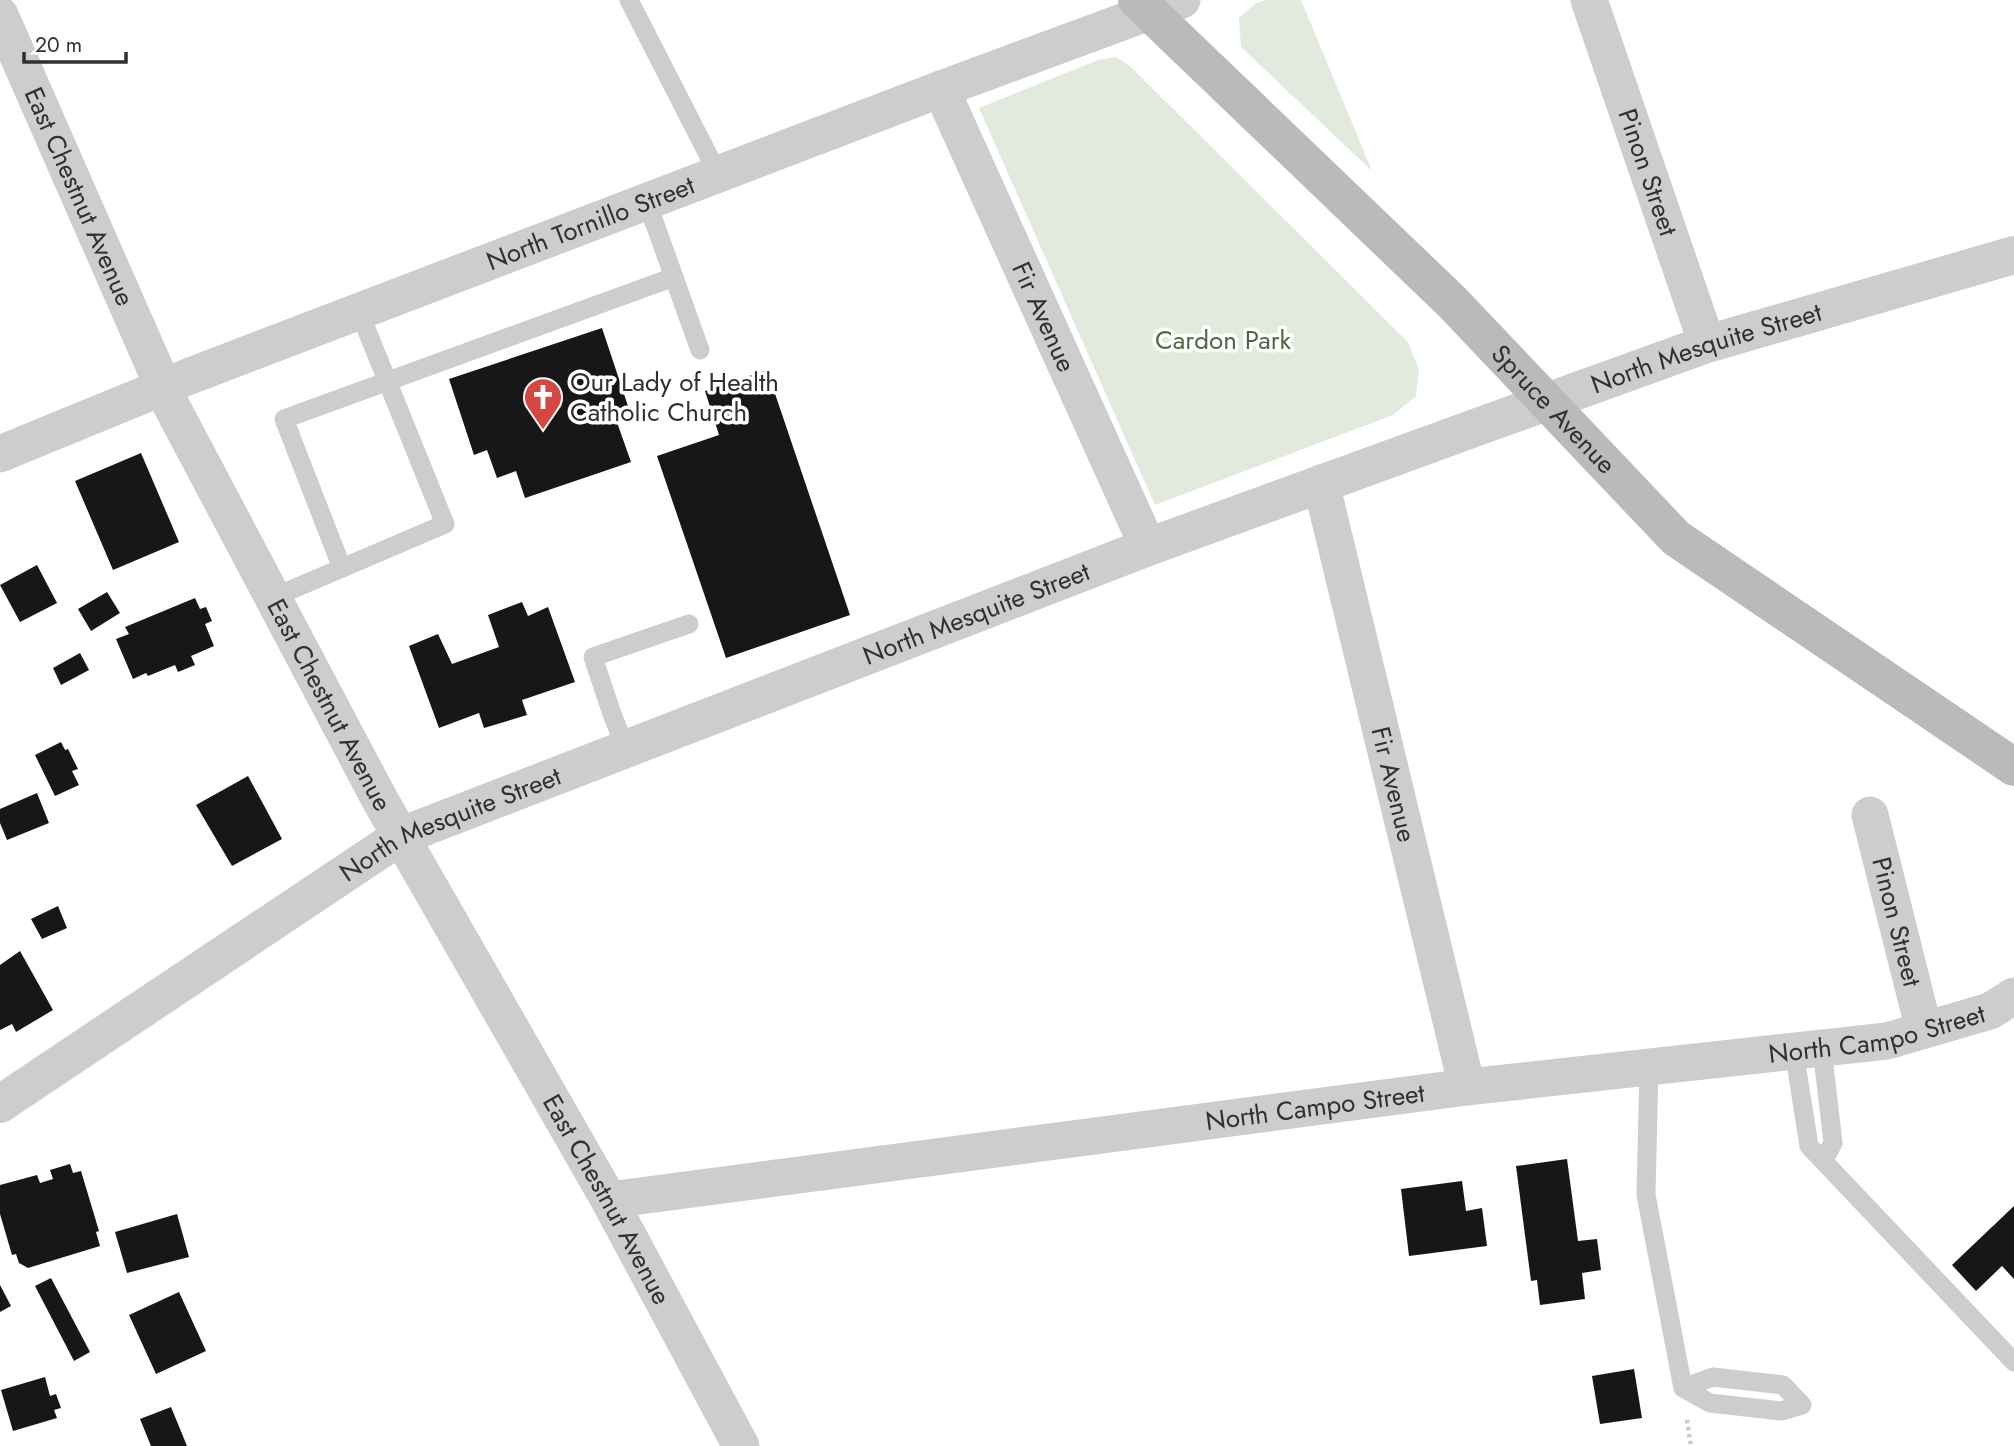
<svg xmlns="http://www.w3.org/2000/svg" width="2014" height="1446" viewBox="0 0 2014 1446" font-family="Jost,sans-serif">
  <rect width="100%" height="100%" fill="#fff"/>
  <g fill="#e2e9dd">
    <polygon points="1267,0 1301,0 1372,171 1241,47 1239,18 1256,3"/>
    <polygon points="1116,57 1130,66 1408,342 1419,370 1416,396 1393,415 1155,505 979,108 1098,60"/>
  </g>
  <g fill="#171717">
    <polygon points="602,328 628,406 613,411 631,462 525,498 516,471 497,478 487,450 474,455 449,379"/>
    <polygon points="767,370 850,615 726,658 657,456 719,435 705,391"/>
    <polygon points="141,453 179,542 113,570 75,481"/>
    <polygon points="37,565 57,603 20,622 0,585"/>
    <polygon points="107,592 120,613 91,631 78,609"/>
    <polygon points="195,598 200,609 206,607 212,621 205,624 214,646 191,656 195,665 178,672 175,665 148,676 146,673 133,679 116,639 129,634 125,627"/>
    <polygon points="522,602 528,616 548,607 575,682 522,700 527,715 484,728 479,713 439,728 409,646 438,634 452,664 499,647 488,615"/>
    <polygon points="80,653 89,670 61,685 53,668"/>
    <polygon points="61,742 65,750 68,749 78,769 72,771 79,785 55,796 35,755"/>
    <polygon points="248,776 282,839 232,866 196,805"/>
    <polygon points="37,793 49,823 7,840 0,823 0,809"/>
    <polygon points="58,906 67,928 42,939 31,919"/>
    <polygon points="20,951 53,1010 16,1032 12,1024 0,1030 0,965"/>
    <polygon points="1567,1159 1578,1241 1597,1239 1601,1270 1582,1273 1585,1299 1540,1305 1537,1280 1531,1281 1516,1166"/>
    <polygon points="70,1164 73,1173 81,1171 99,1231 96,1232 100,1246 28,1268 19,1263 16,1254 12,1255 0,1214 0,1185 37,1175 40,1183 53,1179 50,1170"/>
    <polygon points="1462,1181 1466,1211 1482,1208 1487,1246 1409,1256 1401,1189"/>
    <polygon points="2014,1206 2014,1279 2002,1266 1976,1291 1952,1265"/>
    <polygon points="177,1214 189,1257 127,1273 115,1232"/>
    <polygon points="51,1278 90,1352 74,1361 35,1286"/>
    <polygon points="0,1285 11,1306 0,1312"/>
    <polygon points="179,1292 206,1351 156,1374 129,1315"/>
    <polygon points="1634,1369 1642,1418 1600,1424 1592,1376"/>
    <polygon points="45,1377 50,1396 56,1394 61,1408 54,1410 57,1418 13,1431 1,1390"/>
    <polygon points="171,1407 187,1446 151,1446 140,1419"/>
  </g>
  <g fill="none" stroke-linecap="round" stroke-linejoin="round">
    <polyline stroke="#cacaca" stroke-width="4.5" stroke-dasharray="3.5 3.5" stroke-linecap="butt" points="1687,1420 1691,1446"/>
    <g stroke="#cdcdcd" stroke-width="19">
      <polyline points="629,0 718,174"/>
      <polyline points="647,202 700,350"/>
      <polyline points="342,568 284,419 674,277"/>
      <polyline points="272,598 445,524 359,311"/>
      <polyline points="626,749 612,714 593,657 689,624"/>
      <polyline points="1822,1048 1833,1143 1824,1160"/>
      <polyline points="1794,1051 1809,1146 2014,1362"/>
      <polyline points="1649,1067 1646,1195 1683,1388"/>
      <polygon points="1713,1377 1783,1385 1802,1405 1781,1411 1710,1403 1683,1388"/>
    </g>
    <g stroke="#cdcdcd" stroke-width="37">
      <path id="s1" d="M1589,0l118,344"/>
      <path id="s2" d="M0,15l172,392 208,393 229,400 132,246"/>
      <path id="s3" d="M941,89l207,458"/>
      <path id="s4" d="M0,454l190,-78 751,-287 241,-89"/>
      <path id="s5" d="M1321,483l146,604"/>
      <path id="s6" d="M1870,815l54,215"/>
      <path id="s7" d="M609,1200l858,-113 420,-46 103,-30 24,-15"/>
    </g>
    <path stroke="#cdcdcd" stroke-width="38" id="s8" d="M0,1104l401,-268 747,-289 321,-117 238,-86 307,-89"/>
    <path stroke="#bababa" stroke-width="38" id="s9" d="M1137,0l315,302 224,236 338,229"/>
  </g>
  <defs>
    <symbol id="church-pin" viewBox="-11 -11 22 30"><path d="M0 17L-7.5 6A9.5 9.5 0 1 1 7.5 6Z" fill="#d64744" stroke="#fff"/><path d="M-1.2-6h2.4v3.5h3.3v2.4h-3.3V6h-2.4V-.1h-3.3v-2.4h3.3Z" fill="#fff"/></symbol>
  </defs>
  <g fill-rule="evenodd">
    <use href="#church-pin" x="521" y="375" width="44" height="60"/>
  </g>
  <g text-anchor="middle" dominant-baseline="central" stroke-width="7" stroke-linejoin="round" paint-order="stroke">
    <g font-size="26" fill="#303030" stroke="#fff">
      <text stroke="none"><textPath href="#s1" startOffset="182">Pinon Street</textPath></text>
      <text stroke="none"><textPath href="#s2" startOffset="198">East Chestnut Avenue</textPath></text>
      <text stroke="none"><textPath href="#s4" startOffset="634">North Tornillo Street</textPath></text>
      <text stroke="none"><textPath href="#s3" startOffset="250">Fir Avenue</textPath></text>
      <text stroke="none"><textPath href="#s8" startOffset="1876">North Mesquite Street</textPath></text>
      <text stroke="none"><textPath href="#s9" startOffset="584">Spruce Avenue</textPath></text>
      <text stroke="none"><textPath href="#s8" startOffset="1099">North Mesquite Street</textPath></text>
      <text stroke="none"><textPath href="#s2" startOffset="765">East Chestnut Avenue</textPath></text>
      <text stroke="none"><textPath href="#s5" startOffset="310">Fir Avenue</textPath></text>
      <text stroke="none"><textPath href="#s8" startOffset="532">North Mesquite Street</textPath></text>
      <text stroke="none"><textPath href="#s6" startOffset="110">Pinon Street</textPath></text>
      <text stroke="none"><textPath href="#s7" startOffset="1279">North Campo Street</textPath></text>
      <text stroke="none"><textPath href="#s7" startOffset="712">North Campo Street</textPath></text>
      <text stroke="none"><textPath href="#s2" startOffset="1332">East Chestnut Avenue</textPath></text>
    </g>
    <g font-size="26" fill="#506841" stroke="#fff">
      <text x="1223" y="340">Cardon Park</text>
    </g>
    <g font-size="26" fill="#303030" stroke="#fff" text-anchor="start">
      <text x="570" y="382">Our Lady of Health<tspan x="570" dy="30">Catholic Church</tspan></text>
    </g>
  </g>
  <path d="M24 52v10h102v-10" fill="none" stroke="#303030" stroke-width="3.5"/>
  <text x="35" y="52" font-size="21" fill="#303030" stroke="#ffffff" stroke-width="5" paint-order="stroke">20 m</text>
</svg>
